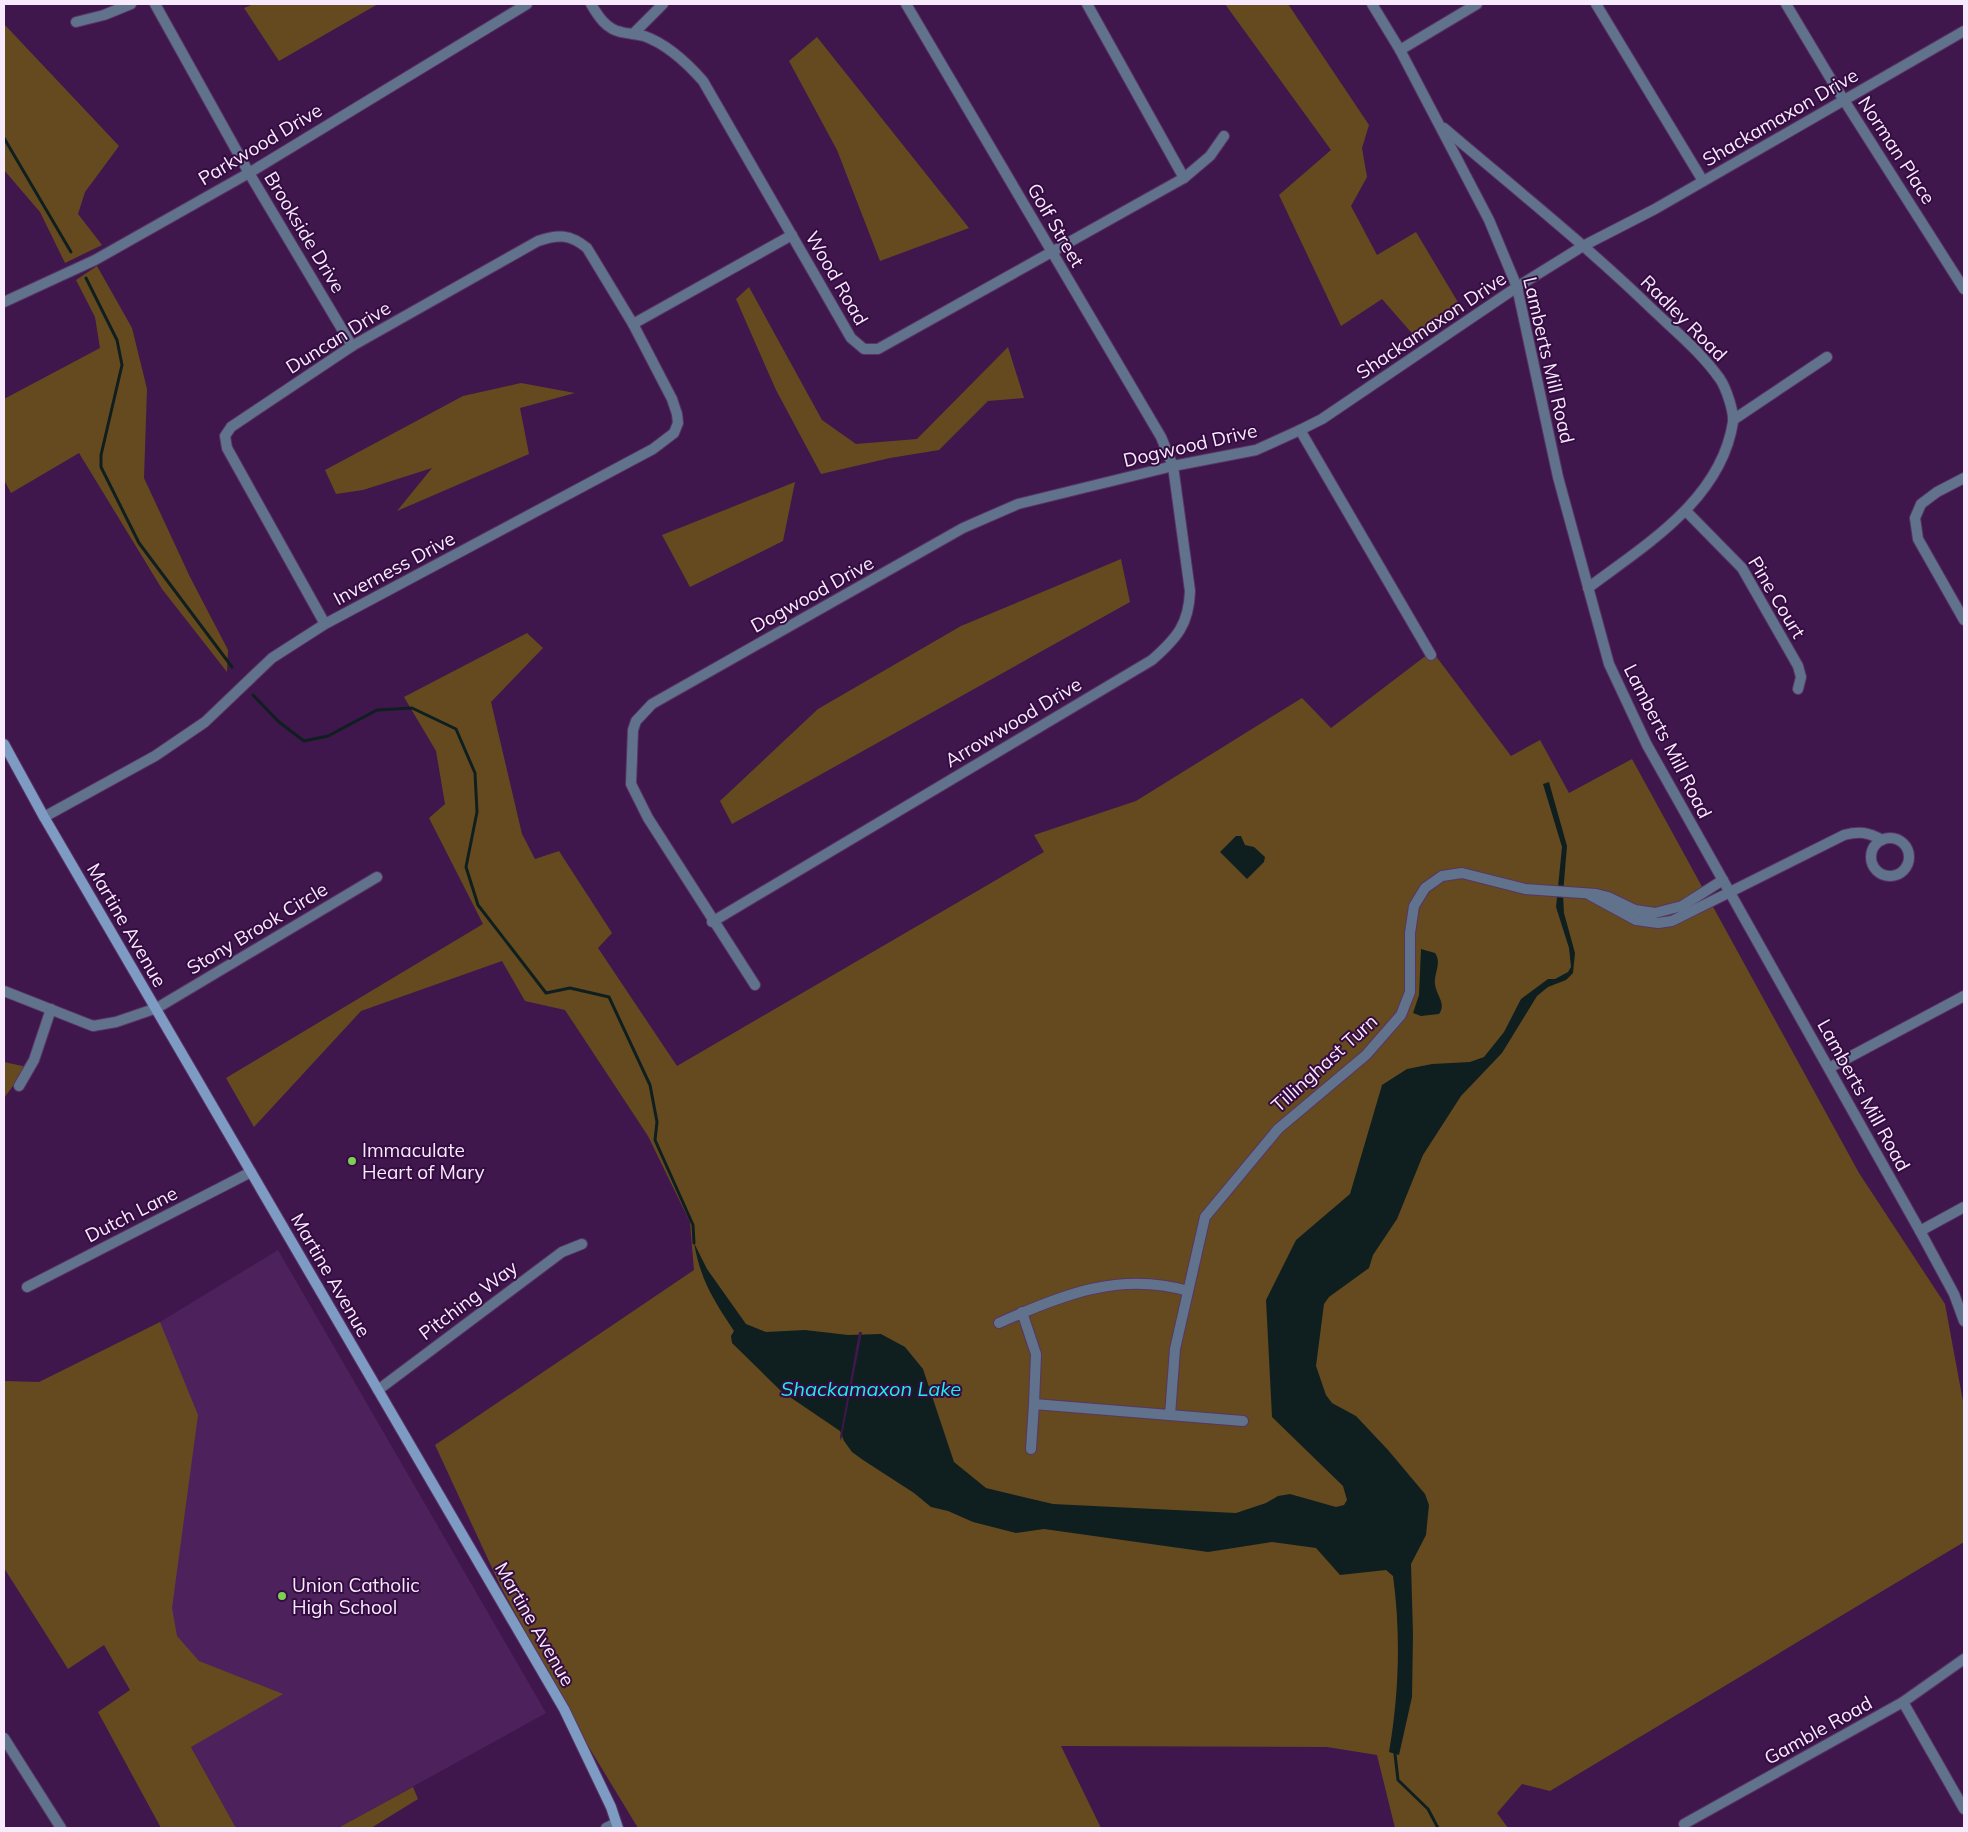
<svg xmlns="http://www.w3.org/2000/svg" width="1968" height="1832" viewBox="0 0 1968 1832" font-family="Mulish,sans-serif">
  <rect width="100%" height="100%" fill="#3f174c"/>
  <polygon fill="#4d225c" points="278,1250 546,1713 338,1828 236,1828 4,1408 160,1322"/>
  <g fill="#654a1f">
    <polygon points="254,4 378,4 279,61 244,8"/>
    <polygon points="1225,4 1288,4 1369,125 1362,148 1367,177 1351,206 1377,255 1416,232 1462,309 1417,339 1382,299 1341,326 1279,195 1331,150"/>
    <polygon points="4,24 119,146 85,192 78,214 102,245 65,263 40,212 4,170"/>
    <polygon points="817,37 969,228 880,261 837,150 789,61"/>
    <polygon points="97,266 132,328 147,389 144,478 190,577 228,650 227,672 162,589 79,453 11,493 4,480 4,399 100,348 95,317 76,280"/>
    <polygon points="749,287 822,420 856,444 917,439 1008,347 1024,398 988,401 939,450 890,458 821,474 776,390 736,299"/>
    <polygon points="521,383 575,393 520,408 529,454 397,511 432,468 363,490 336,494 325,470 463,396"/>
    <polygon points="795,482 783,541 690,587 662,535"/>
    <polygon points="1121,559 1130,602 732,824 720,801 818,709 961,626"/>
    <polygon points="527,633 543,648 491,702 522,834 535,859 559,851 612,933 598,948 677,1066 1044,852 1034,835 1136,801 1302,698 1331,728 1432,651 1511,756 1540,740 1569,793 1632,759 1859,1173 1945,1304 1964,1407 1964,1542 1550,1791 1522,1784 1497,1813 1508,1828 1395,1828 1377,1755 1327,1747 1061,1746 1101,1828 638,1828 576,1726 500,1585 435,1445 694,1270 690,1222 648,1136 565,1010 525,1001 502,961 361,1011 254,1127 226,1078 483,924 429,818 445,804 436,751 404,697"/>
    <polygon points="4,1062 27,1067 4,1098"/>
    <polygon points="160,1322 198,1415 172,1608 177,1636 199,1661 283,1694 191,1747 236,1828 161,1828 98,1712 130,1690 104,1645 68,1669 4,1568 4,1381 39,1382"/>
    <polygon points="413,1787 418,1799 371,1828 338,1828"/>
  </g>
  <g fill="#0f1f20">
    <path d="M1549,782l18,64 -4,48 1,19 11,40 -2,20 -7,7 -18,7 -11,9 -35,57 -41,43 -38,59 -26,64 -24,36 -4,13 -40,29 -5,7 -8,62 10,29 6,8 24,13 32,34 37,44 4,11 -3,30 -15,29 2,70 -1,63 -13,58 -10,-3c10,-58 12,-118 4,-176l-7,-6 -46,5 -24,-27 -44,-6 -64,10 -164,-23 -28,4 -43,-11 -25,-11 -17,-4 -17,-14 -51,-33 -11,-8 -8,-11 -4,-10 -59,-40 -49,-48 -1,-7 3,-5c-21,-32 -33,-50 -40,-88l13,26 39,55 20,8 39,-2 43,5 33,-1 24,13 18,22 31,93 32,26 67,16 183,9 30,-10 12,-7 12,-2 46,13 8,-2 3,-5 -4,-14 -71,-69 -6,-117 30,-60 54,-46 32,-109 25,-16 25,-5 38,-2 14,-5 20,-25 17,-33 27,-20h7l13,-7 3,-5 -2,-19 -13,-41 6,-60 -19,-63z"/>
    <polygon points="1236,836 1241,836 1245,845 1254,847 1265,857 1264,862 1247,879 1220,852"/>
    <path d="M1421,949l14,4c7,10 -1,20 0,31 1,11 12,20 4,30l-18,2 -8,-3 6,-18z"/>
  </g>
  <polygon fill="#3f174c" points="859,1332 862,1332 841,1441 840,1437"/>
  <g fill="none" stroke-linecap="round" stroke-linejoin="round">
    <g stroke="#0f1f20" stroke-width="3">
      <polyline points="4,138 71,252"/>
      <polyline points="86,278 117,340 122,365 101,455 101,467 139,543 232,667"/>
      <polyline points="253,695 279,722 304,741 328,736 377,710 412,708 456,729 475,773 477,812 466,867 478,905 546,993 570,988 609,997 650,1085 657,1122 655,1140 693,1225 694,1243"/>
      <polyline points="1395,1754 1398,1780 1428,1809 1438,1828"/>
    </g>
    <defs>
      <g id="minor">
        <polyline points="155,4 249,173 352,346"/>
        <path d="M591,4c7,12 15,25 30,28 8,2 16,2 23,4 23,8 44,28 59,45l148,257 13,11h14l306,-171 26,-22 14,-20"/>
        <polyline points="1087,4 1184,178"/>
        <polyline points="1372,4 1400,50 1489,220 1517,287 1558,477 1609,664 1647,745 1920,1231 1954,1294 1964,1321"/>
        <polyline points="1596,4 1703,181"/>
        <polyline points="1786,4 1835,86 1964,289"/>
        <polyline points="76,22 104,15 131,4"/>
        <polyline points="633,34 663,4"/>
        <polyline points="1400,50 1477,4"/>
        <path d="M1444,128c69,59 142,117 208,181 23,22 49,43 68,70 6,9 14,32 13,43 -12,78 -88,123 -145,166"/>
        <polyline points="4,302 95,260 249,173 527,4"/>
        <polyline points="633,324 792,235"/>
        <polyline points="1733,420 1827,357"/>
        <polyline points="1300,430 1431,655"/>
        <polyline points="1964,478 1937,492 1921,504 1915,518 1918,539 1964,620"/>
        <polyline points="1686,511 1742,568 1798,666 1801,677 1798,689"/>
        <path d="M44,817l111,-61 50,-34 67,-64 53,-34 328,-175 21,-16 4,-10 -1,-9 -5,-15 -39,-75 -46,-76c-17,-14 -29,-14 -49,-7l-186,105 -121,81 -6,9 2,12 98,176"/>
        <circle cx="1890" cy="857" r="19"/>
        <path d="M1590,895l46,25 22,3 14,-2 172,-86c15,-4 24,-3 38,5"/>
        <path d="M712,922l440,-262c25,-22 37,-36 38,-69l-17,-125 -12,-29 -255,-433"/>
        <polyline points="755,985 648,818 631,784 633,730 636,721 652,704 963,528 1018,504 1173,466 1256,450 1300,430 1322,419 1517,287 1583,246 1655,209 1964,31"/>
        <polyline points="4,991 93,1026 116,1022 157,1008 377,877"/>
        <polyline points="1829,1068 1964,996"/>
        <polyline points="19,1086 34,1060 51,1009"/>
        <polyline points="1920,1231 1964,1207"/>
        <polyline points="27,1287 251,1172"/>
        <polyline points="1022,1312 1036,1354 1034,1404 1243,1421"/>
        <path d="M999,1323c62,-28 122,-52 189,-32"/>
        <polyline points="378,1390 562,1252 582,1244"/>
        <polyline points="1170,1415 1175,1349 1205,1217 1278,1129 1366,1055 1401,1015 1410,992 1410,933 1414,906 1425,888 1442,876 1462,873 1525,889 1596,894 1608,897 1635,910 1655,913 1682,906 1723,880"/>
        <polyline points="1031,1449 1034,1404"/>
        <polyline points="1903,1702 1964,1809"/>
        <polyline points="4,1738 61,1828"/>
        <polyline points="1684,1824 1903,1702 1964,1659"/>
        <polyline points="606,1828 616,1823"/>
      </g>
      <polyline id="secondary" points="4,744 44,817 564,1709 611,1807 618,1828"/>
    </defs>
    <use href="#minor" stroke="#593565" stroke-width="12"/>
    <use href="#secondary" stroke="#593565" stroke-width="12"/>
    <use href="#minor" stroke="#61738c" stroke-width="10"/>
    <use href="#secondary" stroke="#7e9bc3" stroke-width="10"/>
  </g>
  <g fill="#7ed053" stroke="#340c41" stroke-width="2">
    <circle cx="352" cy="1161" r="5"/>
    <circle cx="282" cy="1596" r="5"/>
  </g>
  <g text-anchor="middle" dominant-baseline="central" stroke-width="4" stroke-linejoin="round" paint-order="stroke">
    <g font-size="19" fill="#f8eafd" stroke="#340c41">
      <text transform="translate(1780 117) rotate(-30)">Shackamaxon Drive</text>
      <text transform="translate(260 144) rotate(-31)">Parkwood Drive</text>
      <text transform="translate(1897 150) rotate(57)">Norman Place</text>
      <text transform="translate(1056 225) rotate(60)">Golf Street</text>
      <text transform="translate(305 232) rotate(59)">Brookside Drive</text>
      <text transform="translate(837 278) rotate(60)">Wood Road</text>
      <text transform="translate(1684 318) rotate(45)">Radley Road</text>
      <text transform="translate(1431 325) rotate(-34)">Shackamaxon Drive</text>
      <text transform="translate(338 337) rotate(-32)">Duncan Drive</text>
      <text transform="translate(1549 360) rotate(77)">Lamberts Mill Road</text>
      <text transform="translate(1190 445) rotate(-13)">Dogwood Drive</text>
      <text transform="translate(394 568) rotate(-28)">Inverness Drive</text>
      <text transform="translate(812 594) rotate(-29)">Dogwood Drive</text>
      <text transform="translate(1777 597) rotate(59)">Pine Court</text>
      <text transform="translate(1013 722) rotate(-31)">Arrowwood Drive</text>
      <text transform="translate(1668 741) rotate(63)">Lamberts Mill Road</text>
      <text transform="translate(127 925) rotate(60)">Martine Avenue</text>
      <text transform="translate(257 928) rotate(-31)">Stony Brook Circle</text>
      <text transform="translate(1324 1063) rotate(-42)">Tillinghast Turn</text>
      <text transform="translate(1864 1095) rotate(61)">Lamberts Mill Road</text>
      <text transform="translate(131 1214) rotate(-27)">Dutch Lane</text>
      <text transform="translate(331 1275) rotate(60)">Martine Avenue</text>
      <text transform="translate(468 1300) rotate(-37)">Pitching Way</text>
      <text transform="translate(535 1624) rotate(60)">Martine Avenue</text>
      <text transform="translate(1818 1730) rotate(-29)">Gamble Road</text>
    </g>
    <g font-size="19" fill="#f8eafd" stroke="#340c41" text-anchor="start">
      <text x="362" y="1150">Immaculate<tspan x="362" dy="22">Heart of Mary</tspan></text>
      <text x="292" y="1585">Union Catholic<tspan x="292" dy="22">High School</tspan></text>
    </g>
    <g font-size="20" font-style="italic" fill="#1eecef" stroke="#340c41">
      <text x="871" y="1388">Shackamaxon Lake</text>
    </g>
  </g>
  <rect width="1968" height="1832" fill="none" stroke="#f8eafd" stroke-width="10"/>
</svg>
